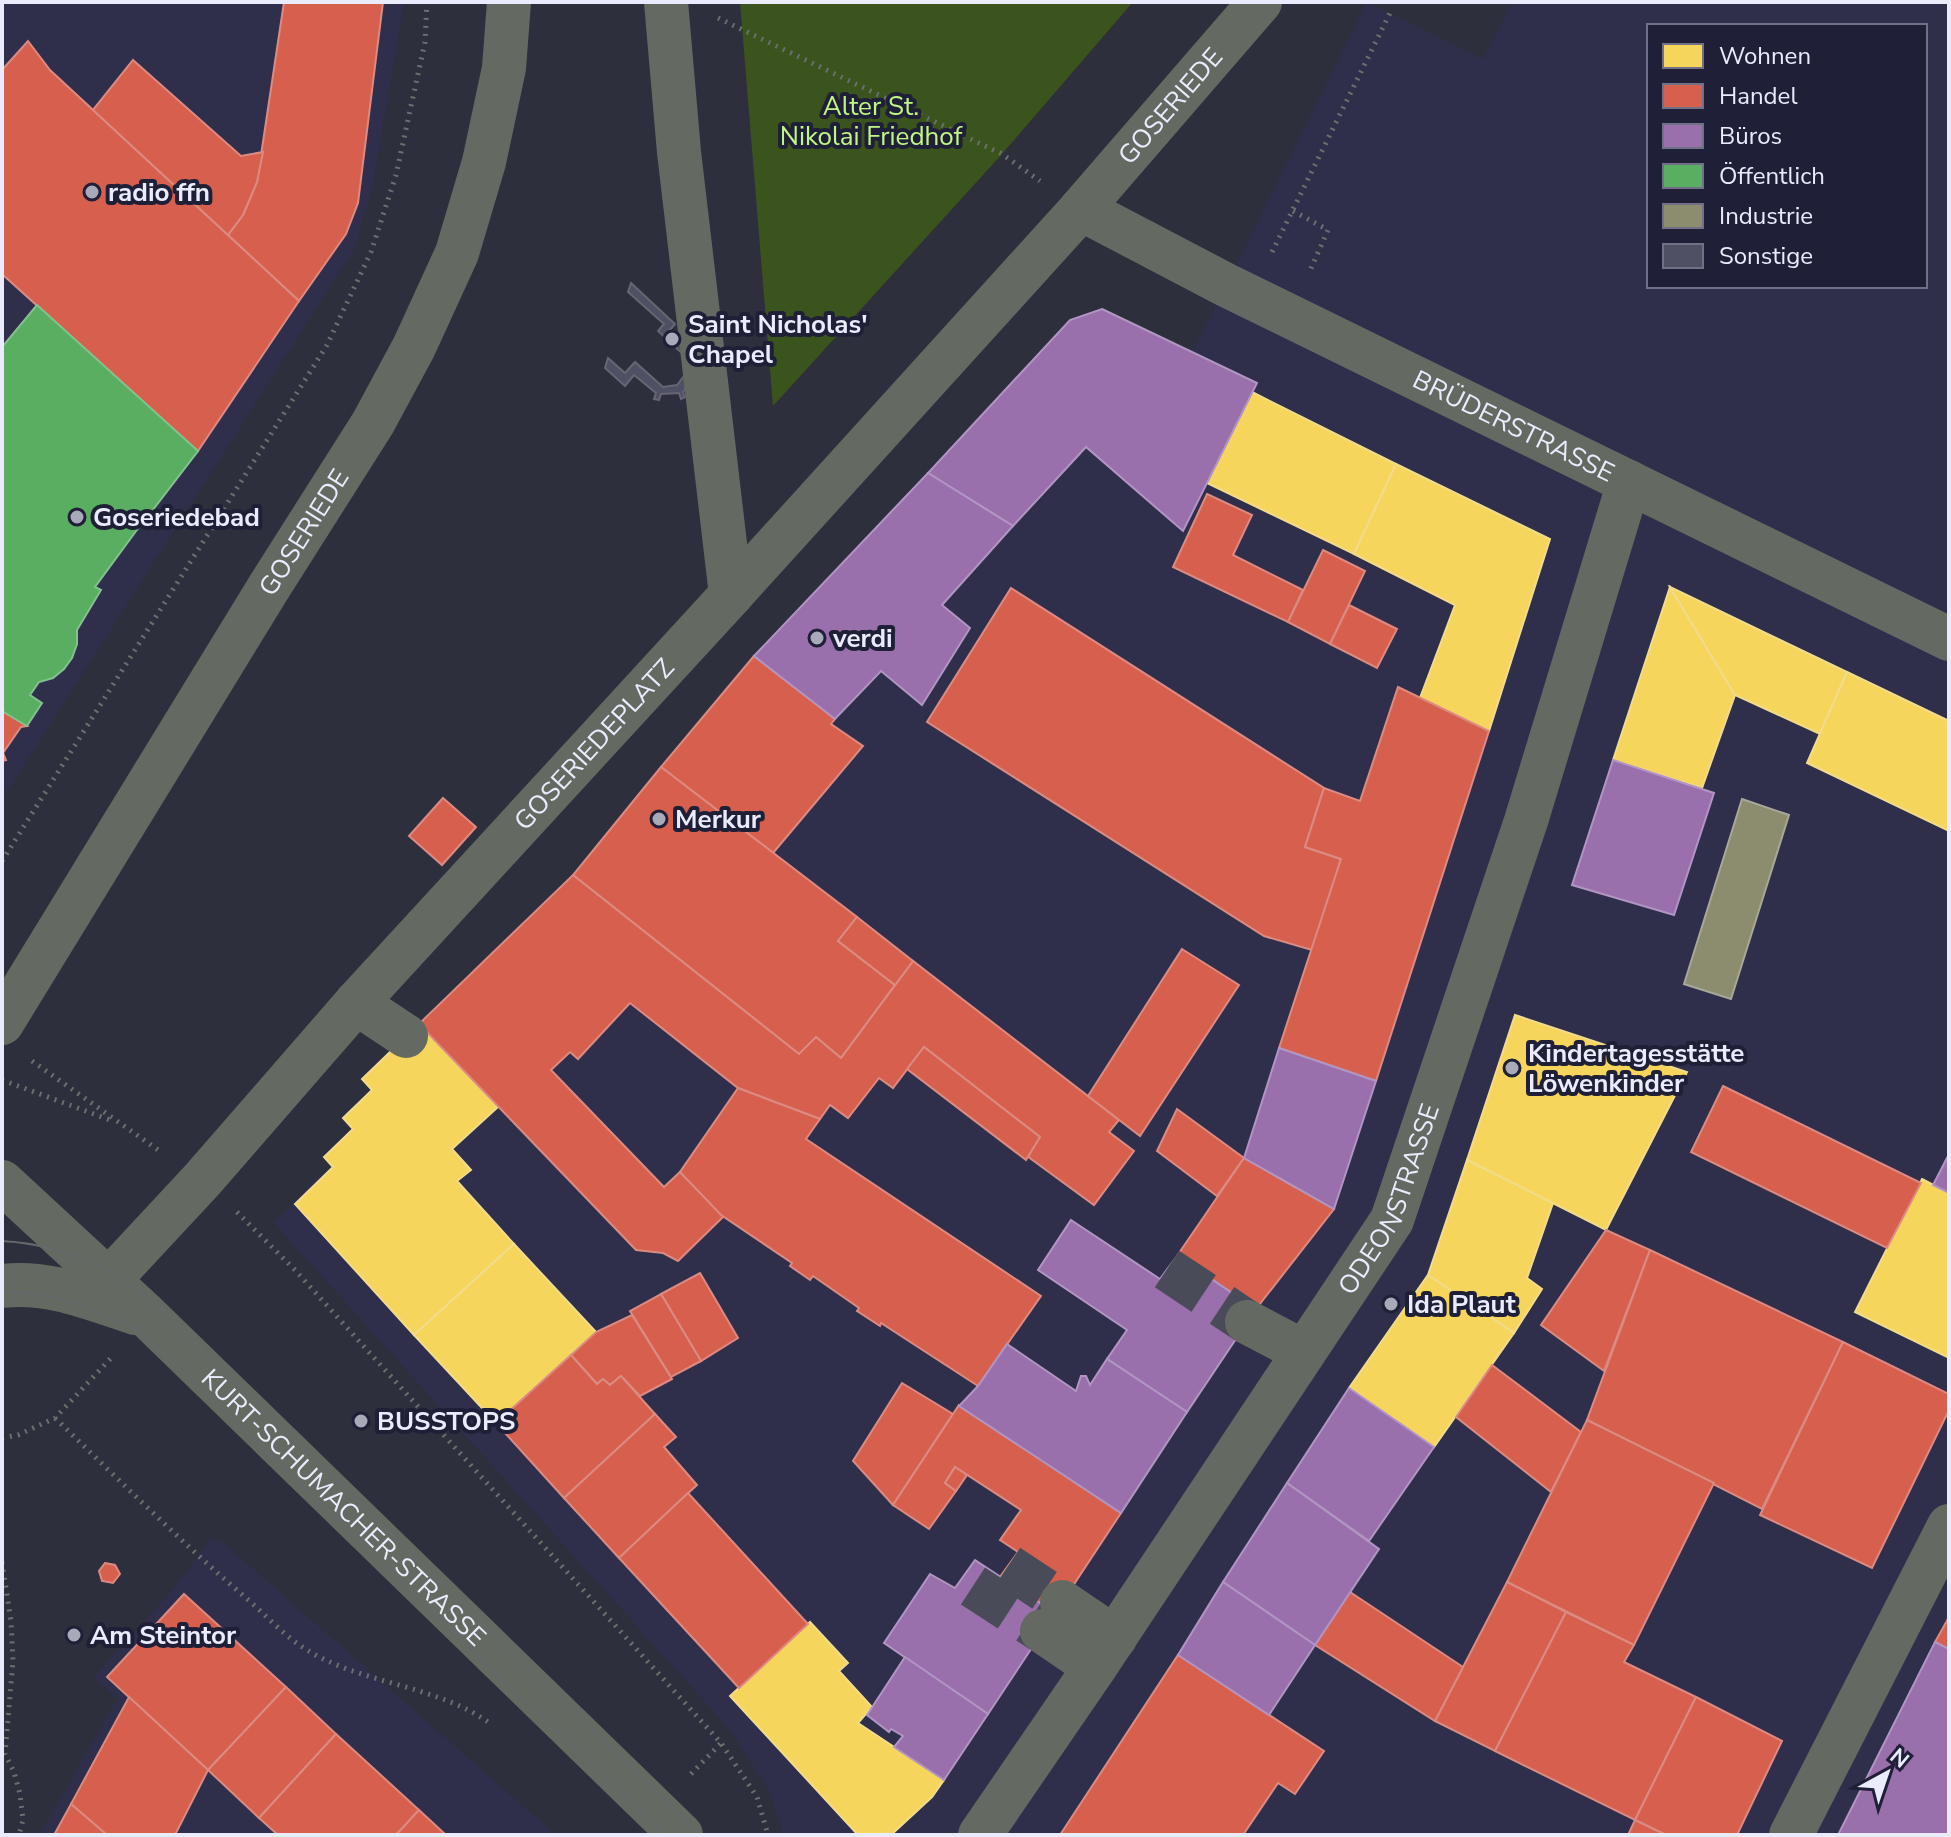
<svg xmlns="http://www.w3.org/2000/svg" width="1951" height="1837" viewBox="0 0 1951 1837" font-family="'Nunito Sans',sans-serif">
  <rect width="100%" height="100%" fill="#2e2f3c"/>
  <g fill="#2f2f4c" fill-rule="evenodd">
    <polygon points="2,2 404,2 372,190 355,248 2,800"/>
    <path d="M1367,2l116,57 29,-57h437v1833h-1165l-15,-45 -38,-59 -457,-508 45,-47 14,-8 -9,-11 29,-28 -10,-11 29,-28 -10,-11 211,-204 181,-219 316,-336 32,-11 90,44zM1649,26h276v260h-276z"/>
    <polygon points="211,1538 224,1543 556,1835 40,1835 117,1699 94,1677 176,1586"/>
  </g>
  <polygon fill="#3b531c" points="740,2 1133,2 1002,154 773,406"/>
  <g fill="#f6d55c" stroke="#f2dc8c" stroke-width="2">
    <polygon points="1252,392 1396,464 1354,554 1207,483"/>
    <polygon points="1396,464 1550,539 1489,731 1420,698 1455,605 1354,554"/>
    <polygon points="1670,587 1735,695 1702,788 1613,760"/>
    <polygon points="1670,587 1847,672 1820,734 1735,695"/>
    <polygon points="1847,672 1949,721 1949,831 1807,763"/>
    <polygon points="1515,1015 1687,1072 1606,1230 1467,1160"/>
    <polygon points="419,1024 498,1107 452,1149 471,1170 457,1181 514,1244 414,1335 295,1204 333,1167 324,1157 353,1129 343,1118 372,1090 362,1079"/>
    <polygon points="1467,1160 1553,1203 1527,1278 1542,1289 1514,1333 1428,1275"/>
    <polygon points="1922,1179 1949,1193 1949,1358 1855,1312"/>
    <polygon points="514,1244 596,1332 496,1423 414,1335"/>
    <polygon points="1428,1275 1514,1333 1434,1447 1349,1388"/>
    <polygon points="810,1622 848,1663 839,1671 872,1707 858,1723 944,1780 932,1797 891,1835 858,1835 730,1696"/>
  </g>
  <g fill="#d6604d" stroke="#dc8a82" stroke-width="2">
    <polygon points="284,2 383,2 358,203 346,234 299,301 228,235 243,215 257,182"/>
    <polygon points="28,41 50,70 299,301 198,451 2,274 2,70"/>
    <polygon points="133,60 241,156 263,152 257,182 243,215 228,235 93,110"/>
    <polygon points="1207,494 1252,515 1233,555 1303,590 1288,622 1173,567"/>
    <polygon points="1323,550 1365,571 1330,644 1288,622"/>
    <polygon points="1011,588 1324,788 1305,847 1341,859 1312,950 1264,936 927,722"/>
    <polygon points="1349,605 1397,629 1377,668 1330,644"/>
    <polygon points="754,656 835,719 831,724 863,746 773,853 661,767"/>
    <polygon points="1398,687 1489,731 1376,1081 1279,1048 1341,859 1305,847 1324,788 1360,801"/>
    <polygon points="2,711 27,726 21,727 3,753 6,760 2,761"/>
    <polygon points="661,767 857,917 838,941 895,985 841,1058 816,1037 799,1054 573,875"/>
    <polygon points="443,798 476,827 442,865 409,836"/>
    <polygon points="573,875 799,1054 816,1037 841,1058 913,961 1119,1120 1109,1132 1134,1151 1094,1205 1027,1156 1040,1137 924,1047 893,1088 879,1078 848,1118 830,1105 820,1119 738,1088 630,1003 578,1059 570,1052 551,1070 664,1187 680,1172 724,1216 678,1261 663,1253 636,1250 419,1024"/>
    <polygon points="857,917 913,961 895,985 838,941"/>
    <polygon points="1182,949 1239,985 1140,1136 1088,1096"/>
    <polygon points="924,1047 1040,1137 1026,1160 907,1069"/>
    <polygon points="1723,1086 1921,1183 1887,1248 1691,1152"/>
    <polygon points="738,1088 820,1119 806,1139 1041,1296 978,1386 881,1323 880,1326 857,1311 859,1308 813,1276 810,1280 790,1266 792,1263 721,1215 680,1172"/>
    <polygon points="1177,1109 1244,1158 1217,1196 1157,1151"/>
    <polygon points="1244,1158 1334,1209 1256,1309 1177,1256"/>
    <polygon points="1606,1230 1650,1250 1604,1371 1541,1325"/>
    <polygon points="1650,1250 1843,1342 1762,1509 1587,1420"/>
    <polygon points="700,1273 738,1338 701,1361 661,1294"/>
    <polygon points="661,1294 701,1361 671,1377 630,1311"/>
    <polygon points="632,1315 672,1379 640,1396 621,1376 610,1385 603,1379 597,1384 571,1355 596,1332"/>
    <polygon points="1843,1342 1949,1394 1949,1410 1872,1568 1760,1515"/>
    <polygon points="571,1355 597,1384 603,1379 610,1385 621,1376 655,1414 564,1498 496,1423"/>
    <polygon points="1492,1365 1581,1432 1551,1492 1456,1417"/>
    <polygon points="902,1383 953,1414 893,1505 853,1461"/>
    <polygon points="959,1405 1121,1513 1055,1613 1000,1577 1018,1552 1000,1540 1021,1510 955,1467 945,1483 956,1491 929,1529 893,1505"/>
    <polygon points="655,1414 676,1437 664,1447 697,1485 619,1558 564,1498"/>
    <polygon points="1587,1420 1714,1483 1634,1645 1507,1582"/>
    <polygon points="955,1467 967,1475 956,1491 945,1483"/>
    <polygon points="688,1493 808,1624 739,1688 619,1558"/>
    <polygon points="105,1563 115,1565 120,1574 113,1583 102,1581 99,1571"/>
    <polygon points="1507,1582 1566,1612 1495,1751 1435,1721"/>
    <polygon points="1350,1592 1463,1667 1435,1721 1315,1645"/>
    <polygon points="184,1594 286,1687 208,1770 107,1677"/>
    <polygon points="1566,1612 1634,1645 1624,1662 1696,1697 1635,1820 1495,1751"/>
    <polygon points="1949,1617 1949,1649 1935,1642"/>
    <polygon points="1178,1655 1324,1751 1295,1794 1278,1783 1243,1835 1060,1835"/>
    <polygon points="286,1687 336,1734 259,1818 208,1770"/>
    <polygon points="129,1697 208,1770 175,1835 107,1835 71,1804"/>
    <polygon points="1696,1697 1782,1741 1737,1835 1666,1835 1635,1820"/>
    <polygon points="336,1734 419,1810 396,1835 278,1835 259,1818"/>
    <polygon points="71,1804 107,1835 54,1835"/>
    <polygon points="419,1810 446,1835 396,1835"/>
    <polygon points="1635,1820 1666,1835 1628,1835"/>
  </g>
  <g fill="#9970ab" stroke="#b195c3" stroke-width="2">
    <polygon points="1102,309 1257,383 1183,531 1086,447 1013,526 928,473 1070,320"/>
    <polygon points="928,473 1013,526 942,605 970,628 922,705 881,671 835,719 754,656"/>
    <polygon points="1613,760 1714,793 1674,915 1572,885"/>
    <polygon points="1279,1048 1376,1081 1334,1209 1244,1158"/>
    <polygon points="1949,1154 1949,1193 1933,1185"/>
    <polygon points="1071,1220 1160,1279 1177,1256 1256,1309 1187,1412 1107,1359 1127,1330 1038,1270"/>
    <polygon points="1007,1344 1076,1391 1081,1376 1086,1376 1090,1385 1107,1359 1187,1412 1121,1513 959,1406 978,1386"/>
    <polygon points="1349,1388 1434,1447 1369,1541 1287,1483"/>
    <polygon points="1287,1483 1379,1549 1315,1645 1223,1582"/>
    <polygon points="975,1560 1055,1613 988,1714 884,1643 930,1574 955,1588"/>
    <polygon points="1223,1582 1315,1645 1269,1715 1178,1655"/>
    <polygon points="1935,1642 1949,1649 1949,1831 1947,1835 1838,1835"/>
    <polygon points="905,1657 988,1714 944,1780 894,1747 903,1736 891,1729 889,1732 867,1715"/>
  </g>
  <polygon fill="#5aae61" stroke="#85c090" stroke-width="2" points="37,305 198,451 152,511 151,520 142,523 95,587 101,590 77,630 77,644 72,658 64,669 53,678 39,682 30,695 42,703 27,726 2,711 2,347"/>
  <polygon fill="#8c8c6e" stroke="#a8a899" stroke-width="2" points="1742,799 1789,815 1731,999 1684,984"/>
  <polygon fill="#505065" stroke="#666672" stroke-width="2" points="631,283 675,324 669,331 691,351 693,377 683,392 685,397 681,399 679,393 661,394 659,400 654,399 656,393 634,375 625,386 605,368 608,358 625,373 635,362 663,387 677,385 687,372 685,356 658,331 664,324 628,292"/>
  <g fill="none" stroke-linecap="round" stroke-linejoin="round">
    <g stroke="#4a4b59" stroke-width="44" stroke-dasharray="44 22" stroke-linecap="butt">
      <polyline points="1167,1269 1247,1322"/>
      <polyline points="1008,1566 1062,1602"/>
      <polyline points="973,1586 1042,1631"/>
    </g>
    <g stroke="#6b6f6d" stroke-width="5" stroke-dasharray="2 6" stroke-linecap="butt">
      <polyline points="718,18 1002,154 1040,181"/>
      <polyline points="1293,211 1328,230 1309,273"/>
      <polyline points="1272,252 1390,13"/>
      <polyline points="2,861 327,345 371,252 396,175 425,42 427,2"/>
      <polyline points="32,1061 161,1152"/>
      <polyline points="2,1080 110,1120"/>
      <polyline points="237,1212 295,1270 721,1743 757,1797 768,1835"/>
      <path d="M55,1418c63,61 125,123 191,180 20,17 39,39 61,52 55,34 128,35 181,72"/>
      <polyline points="2,1438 18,1435 55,1418 111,1358"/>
      <polyline points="2,1562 11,1621 13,1661 5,1754 14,1772 20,1794 23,1820 19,1835"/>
      <polyline points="691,1774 721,1743"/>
    </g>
    <g stroke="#646a61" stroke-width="44">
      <polyline points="666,2 679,152 731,595"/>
      <path id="s1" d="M1081,209l145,76 723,354"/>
      <polyline points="356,1003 406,1036"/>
      <path id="s2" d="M2,1023l267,-436 104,-164 41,-76 43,-94 27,-91 20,-94 5,-66"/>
      <path id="s3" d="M2,1182l145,134 534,519"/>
      <path id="s4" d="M108,1281l94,-101 154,-177 375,-408 350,-386 179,-207"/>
      <path d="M2,1286c46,-6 90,13 133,27"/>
      <polyline points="1247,1322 1304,1352"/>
      <polyline points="1062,1602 1115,1638"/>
      <polyline points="1042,1631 1095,1667"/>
      <path id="s5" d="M980,1835l115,-168 297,-447 134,-399 103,-339"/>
      <polyline points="1791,1835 1949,1526"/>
    </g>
    <g stroke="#65696b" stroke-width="2">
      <path d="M2,1241c58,3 109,26 154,63l544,531"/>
      <polyline points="2,1293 32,1293 82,1305 136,1329 214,1401 665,1835"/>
    </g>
  </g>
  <g fill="#a8a9b9" stroke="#1f1f37" stroke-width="3">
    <circle cx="92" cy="192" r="8"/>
    <circle cx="672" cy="339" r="8"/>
    <circle cx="77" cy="517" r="8"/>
    <circle cx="817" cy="638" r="8"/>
    <circle cx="659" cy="819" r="8"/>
    <circle cx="1512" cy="1068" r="8"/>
    <circle cx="1391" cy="1304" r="8"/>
    <circle cx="361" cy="1421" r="8"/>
    <circle cx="74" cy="1635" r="8"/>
  </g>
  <g text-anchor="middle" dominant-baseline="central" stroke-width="8" stroke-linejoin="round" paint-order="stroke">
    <g font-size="26" fill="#c1f684" stroke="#1f1f37">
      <text x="871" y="106">Alter St.<tspan x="871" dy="30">Nikolai Friedhof</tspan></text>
    </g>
    <g font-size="26" fill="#eaebfc" stroke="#1f1f37">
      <text stroke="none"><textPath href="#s4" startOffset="1584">GOSERIEDE</textPath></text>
      <text stroke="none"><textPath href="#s1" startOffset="484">BRÜDERSTRASSE</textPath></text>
      <text stroke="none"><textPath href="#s2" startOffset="576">GOSERIEDE</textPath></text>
      <text stroke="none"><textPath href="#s4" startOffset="724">GOSERIEDEPLATZ</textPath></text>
      <text stroke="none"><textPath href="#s5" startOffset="758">ODEONSTRASSE</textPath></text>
      <text stroke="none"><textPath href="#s3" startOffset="472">KURT-SCHUMACHER-STRASSE</textPath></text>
    </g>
    <g font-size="26" font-weight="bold" fill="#eaebfc" stroke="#1f1f37" text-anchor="start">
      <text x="108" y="192">radio ffn</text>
      <text x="688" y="324">Saint Nicholas'<tspan x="688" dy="30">Chapel</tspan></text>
      <text x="93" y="517">Goseriedebad</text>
      <text x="833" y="638">verdi</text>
      <text x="675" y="819">Merkur</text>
      <text x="1528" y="1053">Kindertagesstätte<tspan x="1528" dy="30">Löwenkinder</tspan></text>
      <text x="1407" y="1304">Ida Plaut</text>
      <text x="377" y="1421">BUSSTOPS</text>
      <text x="90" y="1635">Am Steintor</text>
    </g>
  </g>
  <rect width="1951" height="1837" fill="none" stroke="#eaebfc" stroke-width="8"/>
  <rect x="1647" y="24" width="280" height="264" fill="#1f1f37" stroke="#707186" stroke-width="2"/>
  <rect x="1663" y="44" width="40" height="24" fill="#f6d55c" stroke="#707186" stroke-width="2"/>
  <text x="1719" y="64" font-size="24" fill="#eaebfc">Wohnen</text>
  <rect x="1663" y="84" width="40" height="24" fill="#d6604d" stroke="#707186" stroke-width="2"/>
  <text x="1719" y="104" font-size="24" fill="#eaebfc">Handel</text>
  <rect x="1663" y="124" width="40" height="24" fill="#9970ab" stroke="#707186" stroke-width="2"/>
  <text x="1719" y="144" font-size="24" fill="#eaebfc">Büros</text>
  <rect x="1663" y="164" width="40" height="24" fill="#5aae61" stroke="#707186" stroke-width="2"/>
  <text x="1719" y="184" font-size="24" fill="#eaebfc">Öffentlich</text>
  <rect x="1663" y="204" width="40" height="24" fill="#8c8c6e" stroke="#707186" stroke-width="2"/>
  <text x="1719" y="224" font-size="24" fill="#eaebfc">Industrie</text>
  <rect x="1663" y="244" width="40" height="24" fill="#505065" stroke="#707186" stroke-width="2"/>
  <text x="1719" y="264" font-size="24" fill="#eaebfc">Sonstige</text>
  <g transform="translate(1887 1773) rotate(40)" stroke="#1f1f37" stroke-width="6" paint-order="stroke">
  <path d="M0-6L14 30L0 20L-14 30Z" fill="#eaebfc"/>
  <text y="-12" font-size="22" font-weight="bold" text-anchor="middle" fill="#eaebfc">N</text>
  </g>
</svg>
